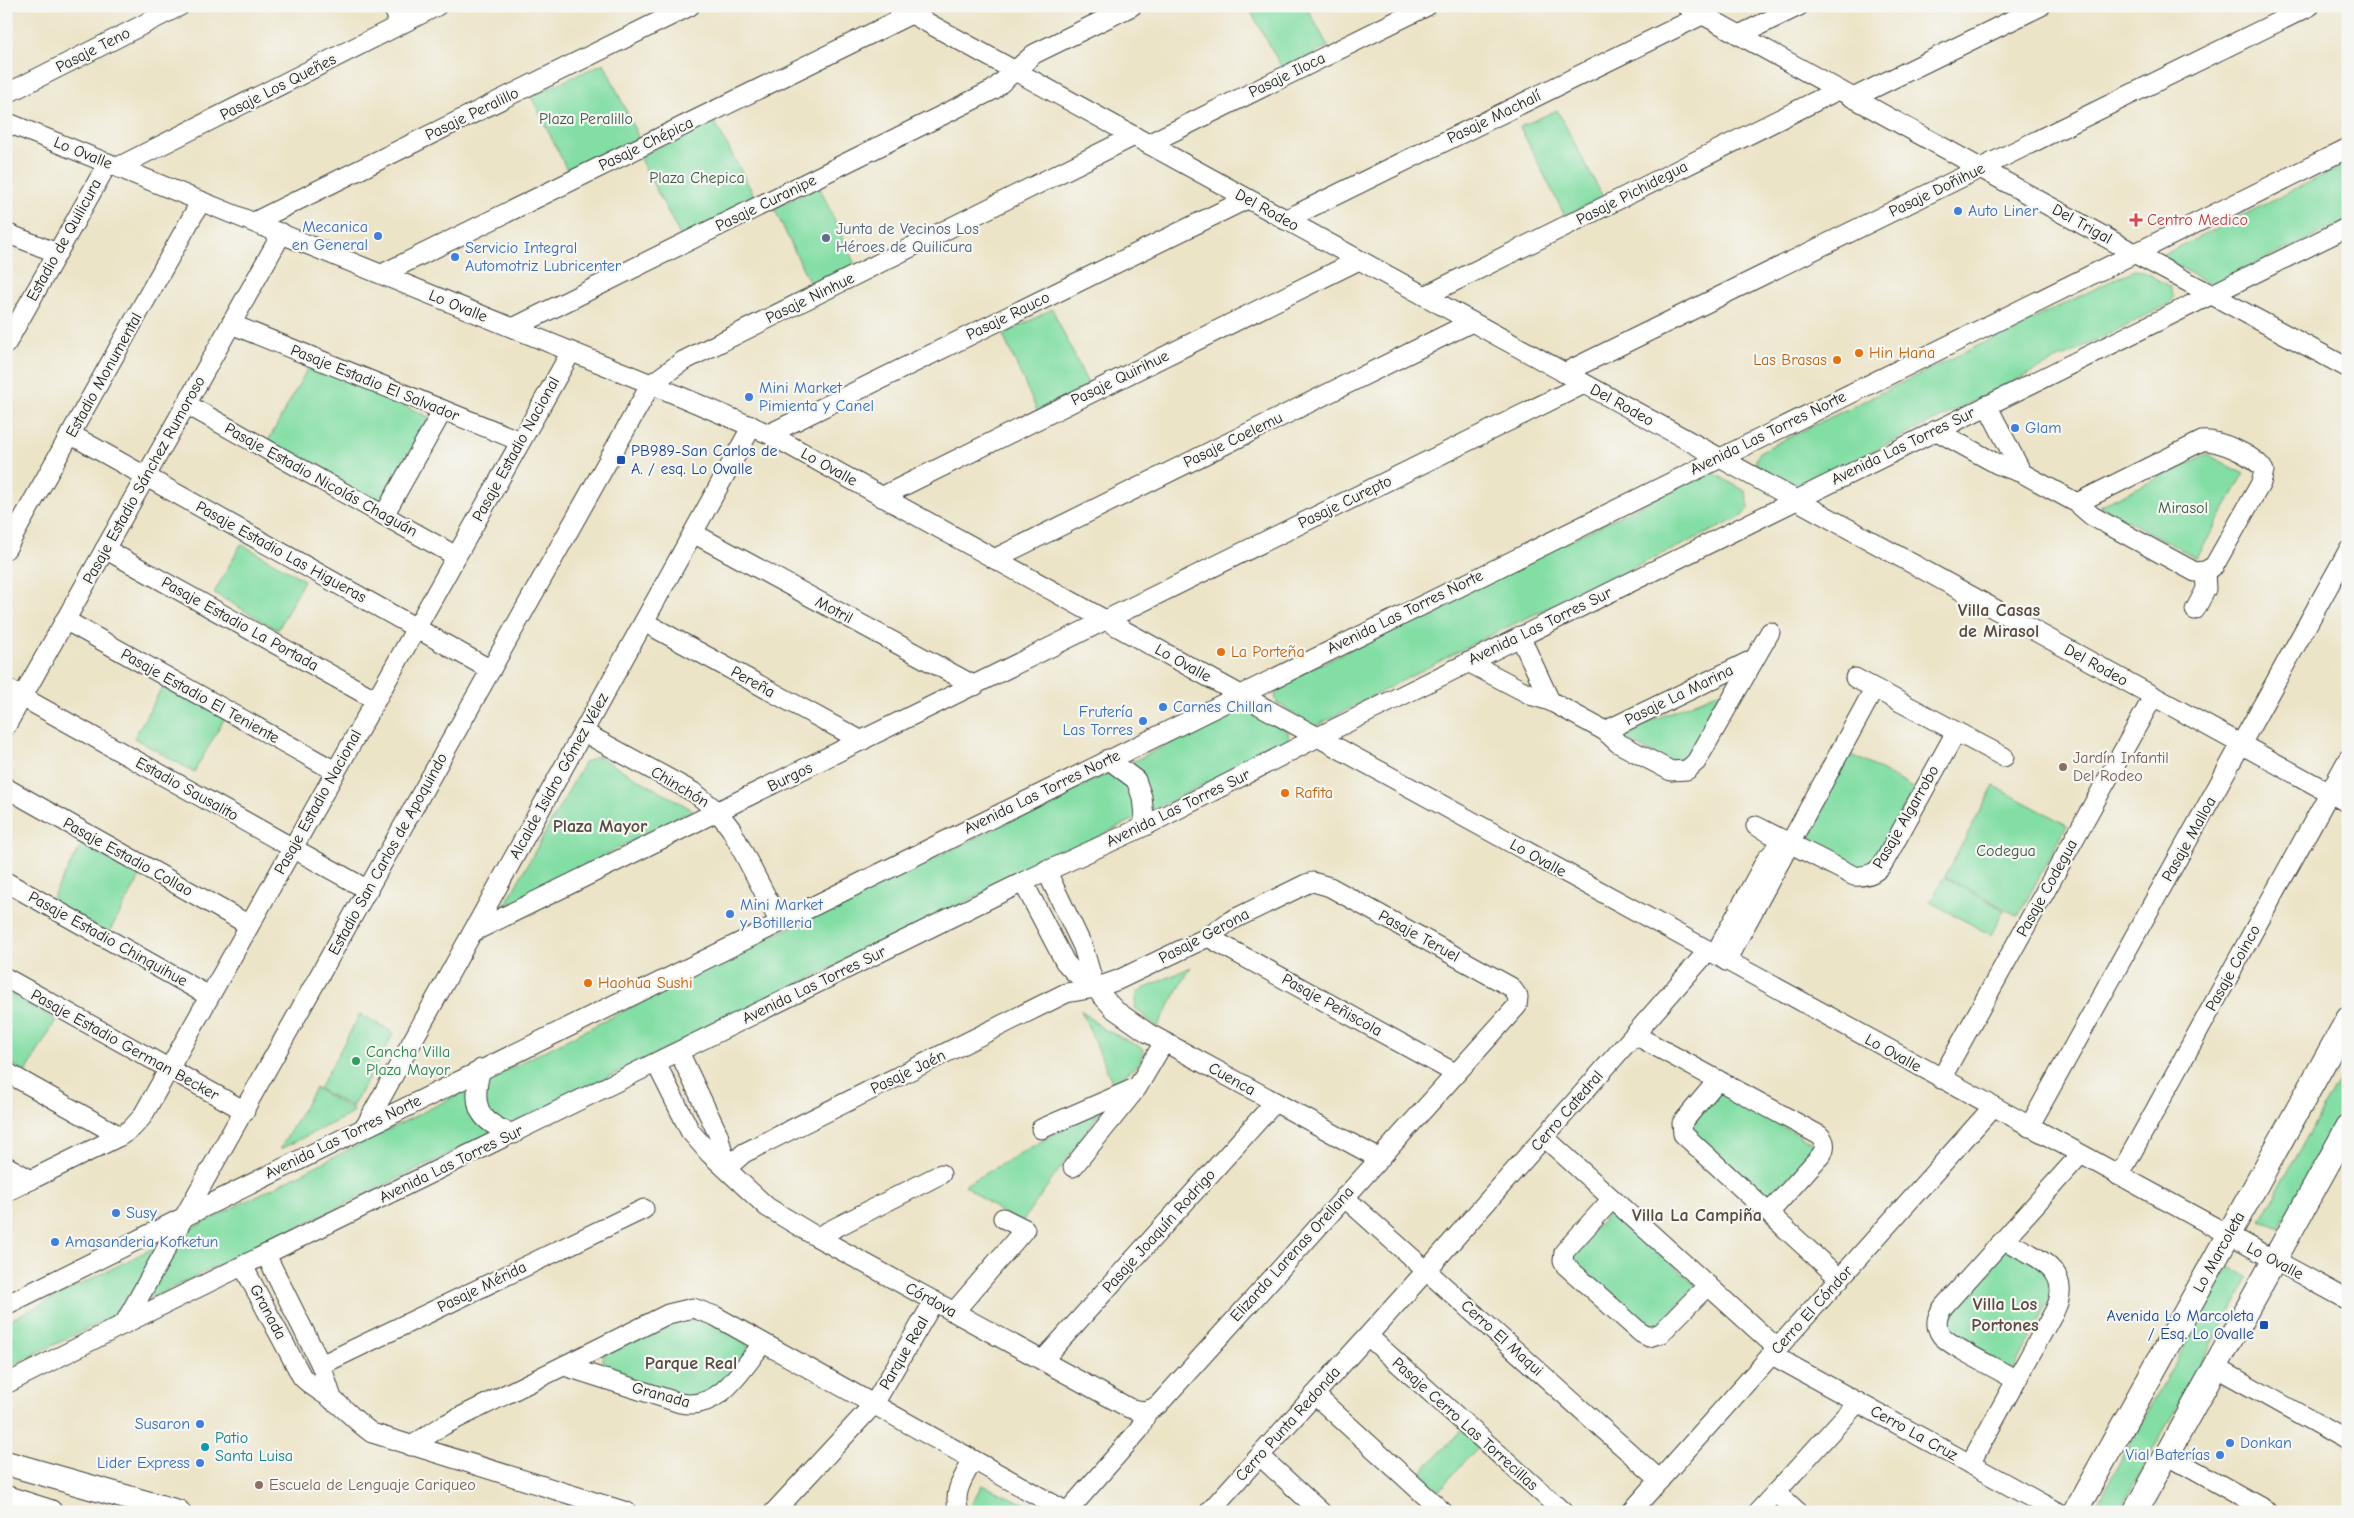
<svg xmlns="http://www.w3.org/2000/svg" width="2354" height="1518" viewBox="0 0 2354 1518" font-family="'Comic Neue',sans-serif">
  <rect width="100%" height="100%" fill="#f6f6f2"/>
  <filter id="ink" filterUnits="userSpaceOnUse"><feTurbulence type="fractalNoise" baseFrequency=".02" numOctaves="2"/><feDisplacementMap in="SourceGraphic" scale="10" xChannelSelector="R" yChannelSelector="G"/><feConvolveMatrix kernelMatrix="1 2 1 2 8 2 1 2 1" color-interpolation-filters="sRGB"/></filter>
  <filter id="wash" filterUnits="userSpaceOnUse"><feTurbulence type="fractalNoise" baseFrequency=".0096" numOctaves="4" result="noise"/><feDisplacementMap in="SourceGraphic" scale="20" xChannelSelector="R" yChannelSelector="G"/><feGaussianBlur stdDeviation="1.12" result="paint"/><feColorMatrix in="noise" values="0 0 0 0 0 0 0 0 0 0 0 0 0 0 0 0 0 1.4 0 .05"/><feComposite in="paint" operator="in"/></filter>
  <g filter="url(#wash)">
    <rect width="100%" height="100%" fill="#ece4c7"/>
    <g fill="#83dea4" stroke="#507d60">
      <polygon points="1248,6 1306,6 1328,46 1283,70"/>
      <polygon points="604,63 640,141 570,176 531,96"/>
      <polygon points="1557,110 1603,197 1565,216 1520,127"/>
      <polygon points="713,119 756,199 681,237 639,157"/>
      <polygon points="2348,163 2348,220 2211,285 2161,256"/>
      <polygon points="819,186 857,269 813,290 774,208"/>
      <polygon points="2134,270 2143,271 2170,287 2174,297 2169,304 1793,491 1756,468 1756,459 1761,451"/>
      <polygon points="1052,309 1089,386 1039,415 1003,335"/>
      <polygon points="310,364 429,417 378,506 267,443"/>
      <polygon points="2207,454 2244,474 2197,558 2100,506"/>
      <polygon points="1710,471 1745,491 1749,507 1741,517 1480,640 1314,727 1277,703 1275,696 1282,683"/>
      <polygon points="241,544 304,580 278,630 214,593"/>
      <polygon points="165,682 226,716 194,772 134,738"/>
      <polygon points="1729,688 1695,754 1669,762 1617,735"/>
      <polygon points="1245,707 1288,731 1289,743 652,1056 6,1368 6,1322 773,936"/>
      <polygon points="1849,753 1915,789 1873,863 1858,867 1813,842 1806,828"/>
      <polygon points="597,756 693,810 504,907 584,763"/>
      <polygon points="1994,786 2067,825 2018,916 1945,876"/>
      <polygon points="82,844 140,877 108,934 50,901"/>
      <polygon points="1944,877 2004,910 1991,935 1930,902"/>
      <polygon points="1191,967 1157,1027 1135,1008 1137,992"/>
      <polygon points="6,991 56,1020 26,1072 6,1061"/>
      <polygon points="1081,1010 1102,1028 1144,1049 1140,1063 1113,1084"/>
      <polygon points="360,1014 394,1033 352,1107 319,1089"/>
      <polygon points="2348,1063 2348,1102 2278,1228 2261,1220"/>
      <polygon points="315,1088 353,1110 351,1114 280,1149"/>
      <polygon points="1718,1091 1814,1144 1813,1151 1768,1202 1686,1125"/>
      <polygon points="1106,1104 1019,1226 965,1185"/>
      <polygon points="1612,1210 1696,1285 1653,1332 1570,1260 1569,1254"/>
      <polygon points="2001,1247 2039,1265 2057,1286 2014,1370 1952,1340 1942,1318"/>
      <polygon points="2229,1266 2249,1278 2118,1512 2092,1512"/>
      <path d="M682,1315l18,1 45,26 3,6 -6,13 -30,31 -27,6 -76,-24c-6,-7 -8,-12 -4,-21z"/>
      <polygon points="1461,1430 1479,1446 1436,1493 1418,1476"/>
      <polygon points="982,1485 1039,1510 1039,1512 973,1512 972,1503"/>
    </g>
  </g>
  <g filter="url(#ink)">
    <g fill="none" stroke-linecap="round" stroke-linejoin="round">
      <defs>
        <g id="minor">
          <polyline points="392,6 401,24"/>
          <polyline points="897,6 2348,803"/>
          <polyline points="1687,6 2145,259 2348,368"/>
          <polyline points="1739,35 1799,6"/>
          <polyline points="6,94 180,6"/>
          <polyline points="1853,98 2041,6"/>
          <polyline points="6,122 651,384 769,434 1239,694 2348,1300"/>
          <polyline points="1148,144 1427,6"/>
          <polyline points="118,167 437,6"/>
          <polyline points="1285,220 1702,15"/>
          <polyline points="254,222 690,6"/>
          <polyline points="6,233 57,253"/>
          <polyline points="382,274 911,14"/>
          <polyline points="1425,296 1838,90"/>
          <polyline points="231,324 520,441"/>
          <polyline points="513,328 993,90 1034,54 1132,6"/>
          <polyline points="6,344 108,163"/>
          <polyline points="1564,373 2310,6"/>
          <polyline points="186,404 456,556"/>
          <polyline points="1987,405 2022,473"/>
          <path d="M1935,430l62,34 25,9 55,30 15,13 103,56 10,-1 9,-5 47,-83 3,-12c-7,-15 -47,-32 -62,-30l-125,62"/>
          <polyline points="70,434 491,670"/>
          <polyline points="769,434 1247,199"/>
          <polyline points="881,497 1359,260"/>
          <polyline points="384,515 443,410"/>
          <polyline points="693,533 975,686"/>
          <polyline points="6,549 201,201"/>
          <polyline points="105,549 376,700"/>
          <polyline points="994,559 1472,322"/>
          <polyline points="2195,610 2206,589 2205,571"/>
          <polyline points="65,620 335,771"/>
          <polyline points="644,622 862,741"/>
          <polyline points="1520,636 1550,701"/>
          <polyline points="1468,662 1533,696 1550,701 1605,731 1618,743 1671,771 1687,770 1696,762 1770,632"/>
          <polyline points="1855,678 2004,757"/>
          <polyline points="6,688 368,890"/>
          <polyline points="6,726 282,233"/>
          <polyline points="1605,731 1754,659"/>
          <polyline points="583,732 695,793 718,812 731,829 779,921"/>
          <polyline points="1108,759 1136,780 1142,797 1145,826"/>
          <polyline points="6,788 249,925"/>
          <path d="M1756,826l98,50c14,1 23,-3 30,-14l72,-130"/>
          <polyline points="1046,870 1083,947 1095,988"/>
          <polyline points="6,882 209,996"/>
          <polyline points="1023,882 1065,962 1074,972 1095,988 1115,1010 1148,1033 1378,1158"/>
          <polyline points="473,932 1584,384"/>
          <polyline points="1208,937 1455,1073"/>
          <polyline points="1715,954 1766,860 1776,849 1790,842"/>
          <polyline points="1726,961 1874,689"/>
          <polyline points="6,978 245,1111"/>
          <path d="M1635,1035l184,100c7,6 7,11 3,19l-53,59"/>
          <polyline points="679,1052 718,1134 727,1168"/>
          <path d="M656,1063l34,68 19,22 58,54 50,30 312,171c12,4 21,4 30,-4l358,-398 1,-9 -7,-10 -181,-100 -17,-5 -7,2 -76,37 -22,16 -90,43 -23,8 -29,5 -322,160 -17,15"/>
          <path d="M481,1069c-10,36 -4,53 33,65"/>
          <polyline points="6,1072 120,1136"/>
          <polyline points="1941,1079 2153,697"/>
          <polyline points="1718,1080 1682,1123 1683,1134 1840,1279"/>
          <polyline points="366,1125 752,426"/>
          <polyline points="2029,1127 2348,551"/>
          <polyline points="1041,1129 1133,1089"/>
          <polyline points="1544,1137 1777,1348"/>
          <polyline points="6,1166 31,1180"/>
          <polyline points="1073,1167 1137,1088 1164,1042"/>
          <polyline points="2119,1176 2348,759"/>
          <polyline points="6,1192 120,1136 132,1128 142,1117 571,352"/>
          <polyline points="1344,1197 1660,1480"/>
          <polyline points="1612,1199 1564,1252 1563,1261 1566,1266 1641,1333 1649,1337 1661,1333 1708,1285"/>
          <polyline points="817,1237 941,1174"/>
          <polyline points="266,1255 321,1365 333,1401"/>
          <path d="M243,1266l59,111c10,10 20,15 31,23 14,10 24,23 39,33l255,79"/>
          <polyline points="6,1305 2348,148"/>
          <polyline points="954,1312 1025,1229 1003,1218"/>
          <polyline points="124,1324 651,384 683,361 1134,136"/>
          <polyline points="1368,1336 1563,1512"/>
          <polyline points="1772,1355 2057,1512"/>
          <polyline points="1043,1360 1275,1102"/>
          <polyline points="321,1365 644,1209"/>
          <path d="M564,1366l116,37c40,8 61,-33 83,-60"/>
          <polyline points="2215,1367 2348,1441"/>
          <path d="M2016,1380c-14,-9 -67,-34 -75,-45 -7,-10 -4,-20 3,-29l136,-151"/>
          <polyline points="6,1384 124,1324 1023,882 1145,826 1318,737 2348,227"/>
          <polyline points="1315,1395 1443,1512"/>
          <polyline points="411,1446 444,1425 668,1314 693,1308 715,1316 1067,1512"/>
          <polyline points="2167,1455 2269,1512"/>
          <polyline points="1260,1456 1321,1512"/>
          <path d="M1970,1464l85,-154c20,-41 -22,-54 -51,-70"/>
          <polyline points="1776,1492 1798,1512"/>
          <polyline points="774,1512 874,1404 934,1301"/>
          <path d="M959,1512c-7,-20 5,-35 14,-52"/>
          <polyline points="1067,1512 1139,1430 1148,1410"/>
          <polyline points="1209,1512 1426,1271 1708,951"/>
          <polyline points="1631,1512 1993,1107"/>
          <polyline points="1758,1512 1858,1402"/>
        </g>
        <g id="major">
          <polyline points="6,1463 178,1512"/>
          <polyline points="6,1498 50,1512"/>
          <polyline points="2075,1512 2348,1019"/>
          <polyline points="2135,1512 2348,1127"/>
        </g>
      </defs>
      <use href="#minor" stroke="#3b3a36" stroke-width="21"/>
      <use href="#major" stroke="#3b3a36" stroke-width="26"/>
      <use href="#minor" stroke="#fff" stroke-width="19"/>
      <use href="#major" stroke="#fff" stroke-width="24"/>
    </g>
  </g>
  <g fill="#3f7fe0" stroke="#f6f6f2" stroke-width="2">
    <circle cx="1958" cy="211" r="5"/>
    <circle cx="378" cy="236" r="5"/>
    <circle cx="455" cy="257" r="5"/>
    <circle cx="749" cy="397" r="5"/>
    <circle cx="2015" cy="428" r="5"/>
    <circle cx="1163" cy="707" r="5"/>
    <circle cx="1143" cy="721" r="5"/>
    <circle cx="730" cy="914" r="5"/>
    <circle cx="116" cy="1213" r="5"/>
    <circle cx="55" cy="1242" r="5"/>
    <circle cx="200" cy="1424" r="5"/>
    <circle cx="2230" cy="1443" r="5"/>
    <circle cx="2220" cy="1455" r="5"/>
    <circle cx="200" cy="1463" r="5"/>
  </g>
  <path fill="#e0444e" stroke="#f6f6f2" stroke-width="2" d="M2133.5 212.5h5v5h5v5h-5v5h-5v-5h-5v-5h5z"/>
  <circle fill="#5c6f8a" stroke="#f6f6f2" stroke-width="2" cx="826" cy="238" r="5"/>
  <g fill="#e8710a" stroke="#f6f6f2" stroke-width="2">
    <circle cx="1859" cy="353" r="5"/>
    <circle cx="1837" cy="360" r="5"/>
    <circle cx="1221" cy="652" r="5"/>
    <circle cx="1285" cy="793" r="5"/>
    <circle cx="588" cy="983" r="5"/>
  </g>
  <g fill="#1a4fb4" stroke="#f6f6f2" stroke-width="2">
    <rect x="616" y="455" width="10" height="10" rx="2.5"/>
    <rect x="2259" y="1320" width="10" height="10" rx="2.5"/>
  </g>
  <g fill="#8d6e63" stroke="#f6f6f2" stroke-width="2">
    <circle cx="2063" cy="767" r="5"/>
    <circle cx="259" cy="1485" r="5"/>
  </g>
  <circle fill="#2e9e5b" stroke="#f6f6f2" stroke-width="2" cx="356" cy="1061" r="5"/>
  <circle fill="#0f9aa8" stroke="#f6f6f2" stroke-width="2" cx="205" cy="1447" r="5"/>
  <g text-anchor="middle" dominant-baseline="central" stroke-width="4.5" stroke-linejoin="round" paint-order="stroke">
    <g font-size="16" fill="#1c1c1c" stroke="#f6f6f2">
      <text transform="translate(93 50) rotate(-27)">Pasaje Teno</text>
      <text transform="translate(1287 75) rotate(-26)">Pasaje Iloca</text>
      <text transform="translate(278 87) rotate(-27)">Pasaje Los Queñes</text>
      <text transform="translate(472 114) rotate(-26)">Pasaje Peralillo</text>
      <text transform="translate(1494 117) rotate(-26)">Pasaje Machalí</text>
      <text transform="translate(646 144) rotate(-26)">Pasaje Chépica</text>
      <text transform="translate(83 153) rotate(22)">Lo Ovalle</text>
      <text transform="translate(1937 190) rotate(-26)">Pasaje Doñihue</text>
      <text transform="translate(1632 193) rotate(-27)">Pasaje Pichidegua</text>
      <text transform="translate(766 203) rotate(-26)">Pasaje Curanipe</text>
      <text transform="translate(1267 210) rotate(29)">Del Rodeo</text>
      <text transform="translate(2082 224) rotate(29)">Del Trigal</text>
      <text transform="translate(64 240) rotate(-61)">Estadio de Quilicura</text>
      <text transform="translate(810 298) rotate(-26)">Pasaje Ninhue</text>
      <text transform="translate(458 306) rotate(22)">Lo Ovalle</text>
      <text transform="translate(1008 316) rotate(-26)">Pasaje Rauco</text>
      <text transform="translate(104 375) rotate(-61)">Estadio Monumental</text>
      <text transform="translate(1120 378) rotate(-26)">Pasaje Quirihue</text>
      <text transform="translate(375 383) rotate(22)">Pasaje Estadio El Salvador</text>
      <text transform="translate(1622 405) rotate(29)">Del Rodeo</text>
      <text transform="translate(1768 433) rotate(-26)">Avenida Las Torres Norte</text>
      <text transform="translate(1233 440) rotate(-26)">Pasaje Coelemu</text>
      <text transform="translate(1903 446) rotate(-26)">Avenida Las Torres Sur</text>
      <text transform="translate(516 449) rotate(-61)">Pasaje Estadio Nacional</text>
      <text transform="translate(829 467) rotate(29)">Lo Ovalle</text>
      <text transform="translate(144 480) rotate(-61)">Pasaje Estadio Sánchez Rumoroso</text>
      <text transform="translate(321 480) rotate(29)">Pasaje Estadio Nicolás Chaguán</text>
      <text transform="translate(1345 502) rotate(-26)">Pasaje Curepto</text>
      <text transform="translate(281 552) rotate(29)">Pasaje Estadio Las Higueras</text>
      <text transform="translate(834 610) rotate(28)">Motril</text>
      <text transform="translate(1405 612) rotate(-26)">Avenida Las Torres Norte</text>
      <text transform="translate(240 624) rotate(29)">Pasaje Estadio La Portada</text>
      <text transform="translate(1540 626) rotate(-26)">Avenida Las Torres Sur</text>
      <text transform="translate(1183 663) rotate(29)">Lo Ovalle</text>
      <text transform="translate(2096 665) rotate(29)">Del Rodeo</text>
      <text transform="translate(753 682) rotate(29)">Pereña</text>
      <text transform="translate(1679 695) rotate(-26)">Pasaje La Marina</text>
      <text transform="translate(200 696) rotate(29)">Pasaje Estadio El Teniente</text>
      <text transform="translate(559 776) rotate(-61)">Alcalde Isidro Gómez Vélez</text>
      <text transform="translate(790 777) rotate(-26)">Burgos</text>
      <text transform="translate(680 787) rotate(31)">Chinchón</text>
      <text transform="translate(187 789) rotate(29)">Estadio Sausalito</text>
      <text transform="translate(1042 792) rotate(-26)">Avenida Las Torres Norte</text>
      <text transform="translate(318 802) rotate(-61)">Pasaje Estadio Nacional</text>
      <text transform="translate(1178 808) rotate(-26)">Avenida Las Torres Sur</text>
      <text transform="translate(1906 817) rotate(-60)">Pasaje Algarrobo</text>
      <text transform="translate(2189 839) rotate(-61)">Pasaje Malloa</text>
      <text transform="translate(388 854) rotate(-61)">Estadio San Carlos de Apoquindo</text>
      <text transform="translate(128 857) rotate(29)">Pasaje Estadio Collao</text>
      <text transform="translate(1538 858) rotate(29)">Lo Ovalle</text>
      <text transform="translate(2047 888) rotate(-61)">Pasaje Codegua</text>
      <text transform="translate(1204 936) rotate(-28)">Pasaje Gerona</text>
      <text transform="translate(1419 936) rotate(29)">Pasaje Teruel</text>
      <text transform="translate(108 939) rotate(29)">Pasaje Estadio Chinquihue</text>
      <text transform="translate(2233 968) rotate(-61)">Pasaje Coinco</text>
      <text transform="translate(814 985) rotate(-26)">Avenida Las Torres Sur</text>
      <text transform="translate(1332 1005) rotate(29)">Pasaje Peñiscola</text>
      <text transform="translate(125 1045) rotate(29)">Pasaje Estadio German Becker</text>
      <text transform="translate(1893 1053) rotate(29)">Lo Ovalle</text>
      <text transform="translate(908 1072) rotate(-26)">Pasaje Jaén</text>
      <text transform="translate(1232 1079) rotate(29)">Cuenca</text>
      <text transform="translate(1567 1111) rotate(-49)">Cerro Catedral</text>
      <text transform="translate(343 1137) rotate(-26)">Avenida Las Torres Norte</text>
      <text transform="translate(451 1164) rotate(-26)">Avenida Las Torres Sur</text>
      <text transform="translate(1159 1231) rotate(-48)">Pasaje Joaquín Rodrigo</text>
      <text transform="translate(2219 1252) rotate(-61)">Lo Marcoleta</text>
      <text transform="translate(1292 1254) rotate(-48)">Elizarda Larenas Orellana</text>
      <text transform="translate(2275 1261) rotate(28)">Lo Ovalle</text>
      <text transform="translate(482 1287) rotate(-26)">Pasaje Mérida</text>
      <text transform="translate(931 1300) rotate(29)">Córdova</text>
      <text transform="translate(1812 1310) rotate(-48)">Cerro El Cóndor</text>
      <text transform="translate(268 1312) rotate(62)">Granada</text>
      <text transform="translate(1502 1338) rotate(42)">Cerro El Maqui</text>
      <text transform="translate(904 1353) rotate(-60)">Parque Real</text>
      <text transform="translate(661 1395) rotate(15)">Granada</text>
      <text transform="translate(1288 1424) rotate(-48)">Cerro Punta Redonda</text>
      <text transform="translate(1465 1424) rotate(42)">Pasaje Cerro Las Torrecillas</text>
      <text transform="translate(1914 1433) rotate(29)">Cerro La Cruz</text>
    </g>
    <g font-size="16" fill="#3b5645" stroke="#f6f6f2">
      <text x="586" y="119">Plaza Peralillo</text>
      <text x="697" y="178">Plaza Chepica</text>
      <text x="2183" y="508">Mirasol</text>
      <text x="2006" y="851">Codegua</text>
    </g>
    <g font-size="16" fill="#366cbe" stroke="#f6f6f2" text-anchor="start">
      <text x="1968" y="211">Auto Liner</text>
      <text x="368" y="227" text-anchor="end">Mecanica<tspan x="368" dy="18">en General</tspan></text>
      <text x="465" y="248">Servicio Integral<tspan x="465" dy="18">Automotriz Lubricenter</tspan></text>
      <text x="759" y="388">Mini Market<tspan x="759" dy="18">Pimienta y Canel</tspan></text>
      <text x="2025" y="428">Glam</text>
      <text x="1173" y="707">Carnes Chillan</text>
      <text x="1133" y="712" text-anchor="end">Frutería<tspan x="1133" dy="18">Las Torres</tspan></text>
      <text x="740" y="905">Mini Market<tspan x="740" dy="18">y Botilleria</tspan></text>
      <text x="126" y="1213">Susy</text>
      <text x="65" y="1242">Amasanderia Kofketun</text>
      <text x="190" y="1424" text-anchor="end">Susaron</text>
      <text x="2240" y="1443">Donkan</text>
      <text x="2210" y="1455" text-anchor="end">Vial Baterías</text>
      <text x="190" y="1463" text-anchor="end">Lider Express</text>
    </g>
    <g font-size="16" fill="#be3a42" stroke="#f6f6f2" text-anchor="start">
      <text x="2147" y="220">Centro Medico</text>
    </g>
    <g font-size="16" fill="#4e5e75" stroke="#f6f6f2" text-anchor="start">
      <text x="836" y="229">Junta de Vecinos Los<tspan x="836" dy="18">Héroes de Quilicura</tspan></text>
    </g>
    <g font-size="16" fill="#c56008" stroke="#f6f6f2" text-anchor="start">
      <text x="1869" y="353">Hin Hana</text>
      <text x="1827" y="360" text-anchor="end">Las Brasas</text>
      <text x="1231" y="652">La Porteña</text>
      <text x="1295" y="793">Rafita</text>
      <text x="598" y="983">Haohua Sushi</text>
    </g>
    <g font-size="16" fill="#164399" stroke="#f6f6f2" text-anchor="start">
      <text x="631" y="451">PB989-San Carlos de<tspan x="631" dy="18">A. / esq. Lo Ovalle</tspan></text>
      <text x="2254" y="1316" text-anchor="end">Avenida Lo Marcoleta<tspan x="2254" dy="18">/ Esq. Lo Ovalle</tspan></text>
    </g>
    <g font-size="16" fill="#785e54" stroke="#f6f6f2" text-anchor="start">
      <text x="2073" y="758">Jardín Infantil<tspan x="2073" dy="18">Del Rodeo</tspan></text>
      <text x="269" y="1485">Escuela de Lenguaje Cariqueo</text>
    </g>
    <g font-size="16" fill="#27864d" stroke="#f6f6f2" text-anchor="start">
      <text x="366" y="1052">Cancha Villa<tspan x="366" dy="18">Plaza Mayor</tspan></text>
    </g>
    <g font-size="16" fill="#0d838f" stroke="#f6f6f2" text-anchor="start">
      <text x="215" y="1438">Patio<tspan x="215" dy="18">Santa Luisa</tspan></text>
    </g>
    <g font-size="18" font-weight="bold" fill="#584b41" stroke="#f6f6f2">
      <text x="1999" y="610">Villa Casas<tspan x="1999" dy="21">de Mirasol</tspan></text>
      <text x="600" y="826">Plaza Mayor</text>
      <text x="1697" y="1215">Villa La Campiña</text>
      <text x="2005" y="1304">Villa Los<tspan x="2005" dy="21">Portones</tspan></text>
      <text x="691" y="1363">Parque Real</text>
    </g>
  </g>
  <rect width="2354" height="1518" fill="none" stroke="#f6f6f2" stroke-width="25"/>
</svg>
